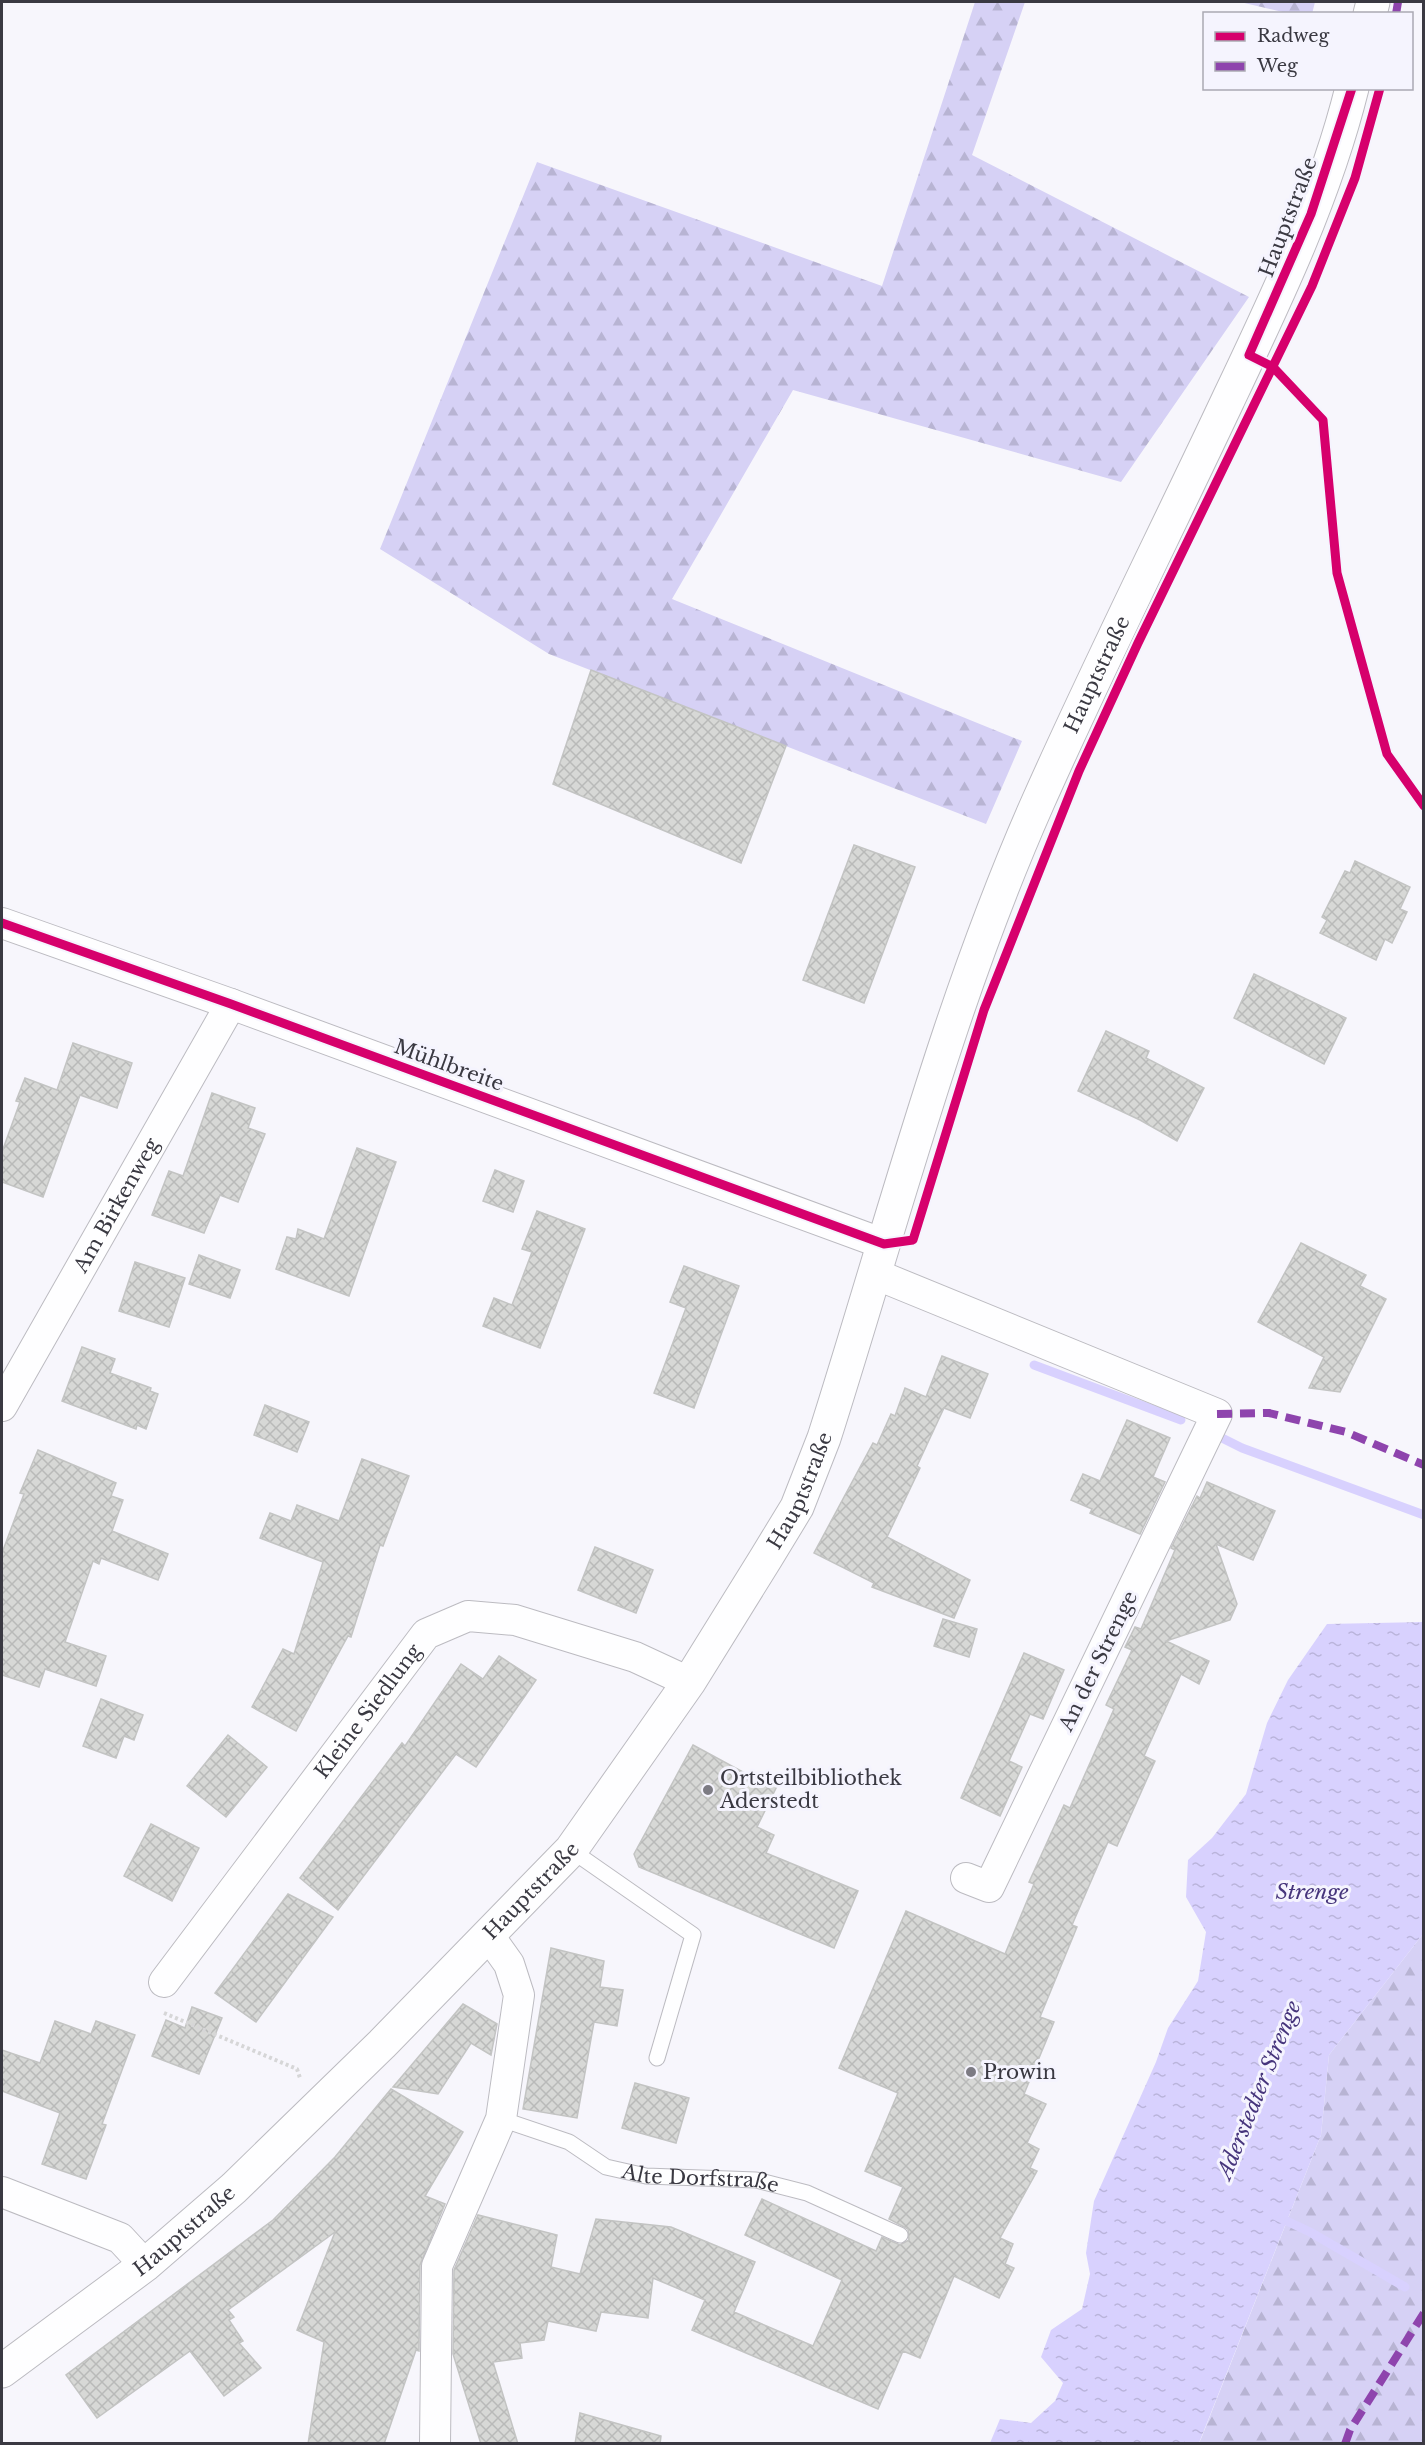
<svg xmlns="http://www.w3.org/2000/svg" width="1425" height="2445" viewBox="0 0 1425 2445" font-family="'Libre Baskerville',serif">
  <defs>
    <pattern id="forest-firs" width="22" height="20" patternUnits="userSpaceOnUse" patternTransform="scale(1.5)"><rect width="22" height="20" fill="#d6d1f5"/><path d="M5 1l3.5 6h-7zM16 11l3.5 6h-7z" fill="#b8b4d3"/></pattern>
    <pattern id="water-ripples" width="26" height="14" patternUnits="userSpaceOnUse" patternTransform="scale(1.5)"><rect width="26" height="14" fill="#d8d1fe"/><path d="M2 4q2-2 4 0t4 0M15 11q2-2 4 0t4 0" fill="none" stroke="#bab4db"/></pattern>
    <pattern id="building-cross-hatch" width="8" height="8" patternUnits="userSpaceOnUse" patternTransform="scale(1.5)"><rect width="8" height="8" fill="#d7d8d6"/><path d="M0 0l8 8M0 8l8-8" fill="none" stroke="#b9bab9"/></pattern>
  </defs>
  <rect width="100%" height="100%" fill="#f7f6fc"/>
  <g fill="url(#forest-firs)">
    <polygon points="975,2 1025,2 972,155 1249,297 1121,482 793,390 672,599 1022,741 986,824 549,654 380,549 537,162 882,286"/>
    <polygon points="1240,2 1315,2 1312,14 1287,13"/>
    <polygon points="1423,1934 1423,2443 1199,2444 1321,2135 1329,2055"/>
  </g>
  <polygon fill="url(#water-ripples)" points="1423,1622 1423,1934 1329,2055 1321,2135 1199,2443 990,2443 1000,2419 1031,2423 1055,2401 1063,2383 1041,2357 1051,2330 1082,2309 1090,2274 1086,2253 1094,2201 1156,2062 1168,2028 1198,1981 1206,1932 1186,1897 1188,1860 1212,1838 1246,1794 1267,1723 1288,1680 1327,1624"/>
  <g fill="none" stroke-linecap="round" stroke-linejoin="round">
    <g stroke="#d8d1fe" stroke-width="9">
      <polyline points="1034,1365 1181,1420"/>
      <polyline points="1222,1438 1242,1448 1424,1515"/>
      <polyline points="1276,2216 1310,2232 1405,2287"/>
    </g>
  </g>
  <g fill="url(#building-cross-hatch)" stroke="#c3c4c3" stroke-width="1.5">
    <polygon points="591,670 786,746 741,863 553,784"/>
    <polygon points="854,845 915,867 864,1003 803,980"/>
    <polygon points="1355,861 1410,887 1400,909 1407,912 1392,943 1385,939 1376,960 1320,933 1327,920 1322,917 1345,871 1350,873"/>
    <polygon points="1254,974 1346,1018 1324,1064 1234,1018"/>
    <polygon points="1106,1031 1149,1051 1146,1058 1204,1088 1177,1141 1140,1120 1078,1091"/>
    <polygon points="73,1043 132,1063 117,1108 80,1095 43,1197 2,1182 2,1152 20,1102 16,1101 25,1078 57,1090"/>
    <polygon points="212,1093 255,1108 248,1128 265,1134 238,1202 220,1195 204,1233 152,1215 169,1171 183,1176"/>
    <polygon points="357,1148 396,1162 349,1296 276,1269 287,1237 296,1239 298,1229 324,1239"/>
    <polygon points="495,1170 524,1181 513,1212 483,1201"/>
    <polygon points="537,1211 585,1229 540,1348 483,1326 494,1298 512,1305 532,1252 522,1249"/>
    <polygon points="1301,1243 1366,1275 1360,1286 1386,1299 1340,1392 1309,1388 1324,1357 1258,1322"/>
    <polygon points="199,1255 240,1270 230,1298 189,1284"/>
    <polygon points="135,1262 185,1278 169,1327 119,1311"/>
    <polygon points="684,1266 739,1286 694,1408 654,1393 686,1308 670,1302"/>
    <polygon points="82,1347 115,1359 110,1373 151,1388 150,1391 158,1394 146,1429 137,1425 136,1429 62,1401"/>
    <polygon points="942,1356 988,1374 970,1418 944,1408 917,1466 920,1468 887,1537 970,1580 954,1618 872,1587 874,1583 814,1553 873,1443 877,1445 891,1414 895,1416 905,1388 926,1397"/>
    <polygon points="265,1405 309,1422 297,1452 254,1435"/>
    <polygon points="1127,1420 1170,1438 1153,1477 1165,1482 1140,1534 1090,1513 1092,1509 1071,1500 1083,1474 1100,1481"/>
    <polygon points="38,1450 116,1483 111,1496 123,1500 112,1531 168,1554 158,1580 101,1558 99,1564 93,1561 65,1642 106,1656 96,1686 45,1669 39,1687 2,1675 2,1553 24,1494 20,1493"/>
    <polygon points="362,1459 409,1476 383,1546 380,1545 351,1637 348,1636 296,1731 252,1707 283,1649 294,1654 323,1562 260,1538 270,1513 291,1521 297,1505 339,1521"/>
    <polygon points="1207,1482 1275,1511 1253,1560 1216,1544 1237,1604 1230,1620 1166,1641 1209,1661 1199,1684 1181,1674 1144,1756 1155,1761 1117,1846 1108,1842 1072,1925 1077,1927 1040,2017 1054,2022 1024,2094 1046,2104 1027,2143 1039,2149 1030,2168 1037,2171 1000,2238 1013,2244 1005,2264 1014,2268 999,2298 954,2276 920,2358 903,2351 878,2409 692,2330 705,2300 653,2278 648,2318 601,2312 596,2331 548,2321 544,2340 520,2343 522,2358 493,2362 518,2444 481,2444 453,2354 454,2270 478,2215 557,2235 551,2267 580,2274 596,2219 671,2227 755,2262 734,2312 813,2346 842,2280 745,2235 762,2199 876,2251 882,2237 900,2245 909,2240 908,2229 889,2219 903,2187 865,2171 898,2093 839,2068 906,1911 1005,1954 1034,1884 1029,1882 1064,1805 1070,1808 1114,1709 1106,1705 1132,1650 1125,1647 1135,1627 1141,1629 1175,1550 1171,1548 1197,1496 1200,1498"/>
    <polygon points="595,1547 653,1570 636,1613 578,1590"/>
    <polygon points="943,1619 977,1629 969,1657 934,1646"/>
    <polygon points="1024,1653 1064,1670 1043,1719 1030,1714 1009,1761 1022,1767 1000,1816 961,1798"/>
    <polygon points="499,1656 536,1680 476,1767 456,1754 338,1910 300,1878 402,1743 405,1746 461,1664 483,1679"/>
    <polygon points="101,1699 143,1715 134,1740 124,1736 116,1758 83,1746"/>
    <polygon points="228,1735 267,1767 226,1817 187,1786"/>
    <polygon points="693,1745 752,1777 754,1772 778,1784 757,1827 774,1835 766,1853 858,1891 834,1948 639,1867 634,1854"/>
    <polygon points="151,1824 199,1848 172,1901 124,1876"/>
    <polygon points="288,1894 333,1917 256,2022 215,1993"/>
    <polygon points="551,1948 604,1961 600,1987 623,1990 617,2026 594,2022 577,2118 523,2109"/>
    <polygon points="463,2004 497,2024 491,2055 471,2043 438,2094 393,2087"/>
    <polygon points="192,2007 222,2018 199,2074 152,2056 166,2020 185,2028"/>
    <polygon points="55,2021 91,2034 96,2021 135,2035 102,2124 106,2125 86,2179 42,2164 60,2113 2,2091 2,2050 40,2063"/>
    <polygon points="635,2083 689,2098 676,2143 622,2128"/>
    <polygon points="391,2089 463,2132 425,2196 445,2204 420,2265 419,2351 416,2350 384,2444 308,2444 324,2342 297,2330 335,2232 228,2310 234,2317 229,2320 243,2341 239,2343 261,2368 224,2396 190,2351 97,2418 66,2375 273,2220 335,2157"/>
    <polygon points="580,2413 661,2436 660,2444 575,2444"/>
  </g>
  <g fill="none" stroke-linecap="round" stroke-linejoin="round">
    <defs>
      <g id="service">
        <polyline points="571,1850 693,1935 657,2058"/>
        <path id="s1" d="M501,2119l68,23 37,25 40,9 110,4 51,13 93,42"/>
      </g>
      <g id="minor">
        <polyline points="2,923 231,1004 884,1244"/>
        <polyline points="875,1274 1217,1414 989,1887 966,1878"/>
        <path id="s2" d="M2,1406l229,-402"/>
        <path id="s3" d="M164,1982l262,-348 42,-18 47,4 120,37 54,25"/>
        <polyline points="2,2192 120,2238 145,2265"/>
        <polyline points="435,2444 437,2266 501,2119 519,1995 509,1964 489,1936"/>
      </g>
      <g id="secondary">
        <polyline points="1370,14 1373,2"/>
        <path id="s4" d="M2,2371l143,-106 89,-77 148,-144 189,-194 118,-168 77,-124 31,-51 27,-69c68,-213 123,-431 214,-636 60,-135 127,-268 190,-402 48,-101 97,-203 124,-312"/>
      </g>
    </defs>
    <use href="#service" stroke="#bcbbc1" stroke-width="17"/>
    <use href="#minor" stroke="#bcbbc1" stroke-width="32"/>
    <use href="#secondary" stroke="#bcbbc1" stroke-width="35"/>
    <polyline stroke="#d6d6d7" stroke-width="4" stroke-dasharray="3 3" stroke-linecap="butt" points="164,2013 297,2069 300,2078"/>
    <use href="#service" stroke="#fefeff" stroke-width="15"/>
    <use href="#minor" stroke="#fefeff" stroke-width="30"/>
    <use href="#secondary" stroke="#fefeff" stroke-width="33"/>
    <g stroke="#8e44ad" stroke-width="8" stroke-dasharray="15 8" stroke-linecap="butt">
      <polyline points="1396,14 1398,2"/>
      <polyline points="1217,1414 1269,1413 1346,1432 1424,1465"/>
      <polyline points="1345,2444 1350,2430 1424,2313"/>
    </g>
    <defs>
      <g id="cycleway">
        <polyline points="1352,88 1311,214 1249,355 1273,367 1323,420 1337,573 1387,754 1424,806"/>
        <polyline points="2,923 231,1004 884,1244 913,1240 984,1010 1079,771 1138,643 1312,286 1355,178 1380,88"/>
      </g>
    </defs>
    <use href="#cycleway" stroke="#f5f4fe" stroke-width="13"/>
    <use href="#cycleway" stroke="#d6006c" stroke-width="9"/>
  </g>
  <g fill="#7c7b83" stroke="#f5f4fe" stroke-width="2">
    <circle cx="708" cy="1790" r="6"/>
    <circle cx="971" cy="2072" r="6"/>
  </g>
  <g text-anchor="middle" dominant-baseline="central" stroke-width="6" stroke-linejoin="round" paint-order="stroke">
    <g font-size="20" fill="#3a3942" stroke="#f5f4fe">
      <text transform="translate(1288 217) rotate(-69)">Hauptstraße</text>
      <text stroke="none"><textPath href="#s4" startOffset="2070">Hauptstraße</textPath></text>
      <text transform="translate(449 1065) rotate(20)">Mühlbreite</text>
      <text stroke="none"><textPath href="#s2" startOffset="231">Am Birkenweg</textPath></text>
      <text stroke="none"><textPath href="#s4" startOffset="1200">Hauptstraße</textPath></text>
      <text transform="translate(1098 1661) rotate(-64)">An der Strenge</text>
      <text stroke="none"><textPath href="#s3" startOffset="339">Kleine Siedlung</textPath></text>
      <text stroke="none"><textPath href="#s4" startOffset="716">Hauptstraße</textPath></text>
      <text stroke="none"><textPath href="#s1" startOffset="212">Alte Dorfstraße</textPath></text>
      <text stroke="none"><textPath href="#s4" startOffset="230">Hauptstraße</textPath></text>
    </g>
    <g font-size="20" fill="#3a3942" stroke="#f5f4fe" text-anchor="start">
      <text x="720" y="1778">Ortsteilbibliothek<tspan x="720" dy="23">Aderstedt</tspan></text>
      <text x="983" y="2072">Prowin</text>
    </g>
    <g font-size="21" font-style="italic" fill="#46357c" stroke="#f5f4fe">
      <text x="1312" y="1892">Strenge</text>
      <text transform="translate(1259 2090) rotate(-68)">Aderstedter Strenge</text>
    </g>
  </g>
  <rect width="1425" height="2445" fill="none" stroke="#3a3942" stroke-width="6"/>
  <rect x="1203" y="12" width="210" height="78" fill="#f5f4fe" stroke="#aaa9b3" stroke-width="1.5"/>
  <rect x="1215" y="32" width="30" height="9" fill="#d6006c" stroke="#aaa9b3" stroke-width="1.5"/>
  <text x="1257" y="42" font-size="18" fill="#3a3942">Radweg</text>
  <rect x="1215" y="62" width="30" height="9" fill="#8e44ad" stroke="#aaa9b3" stroke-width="1.5"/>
  <text x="1257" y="72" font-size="18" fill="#3a3942">Weg</text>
</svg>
